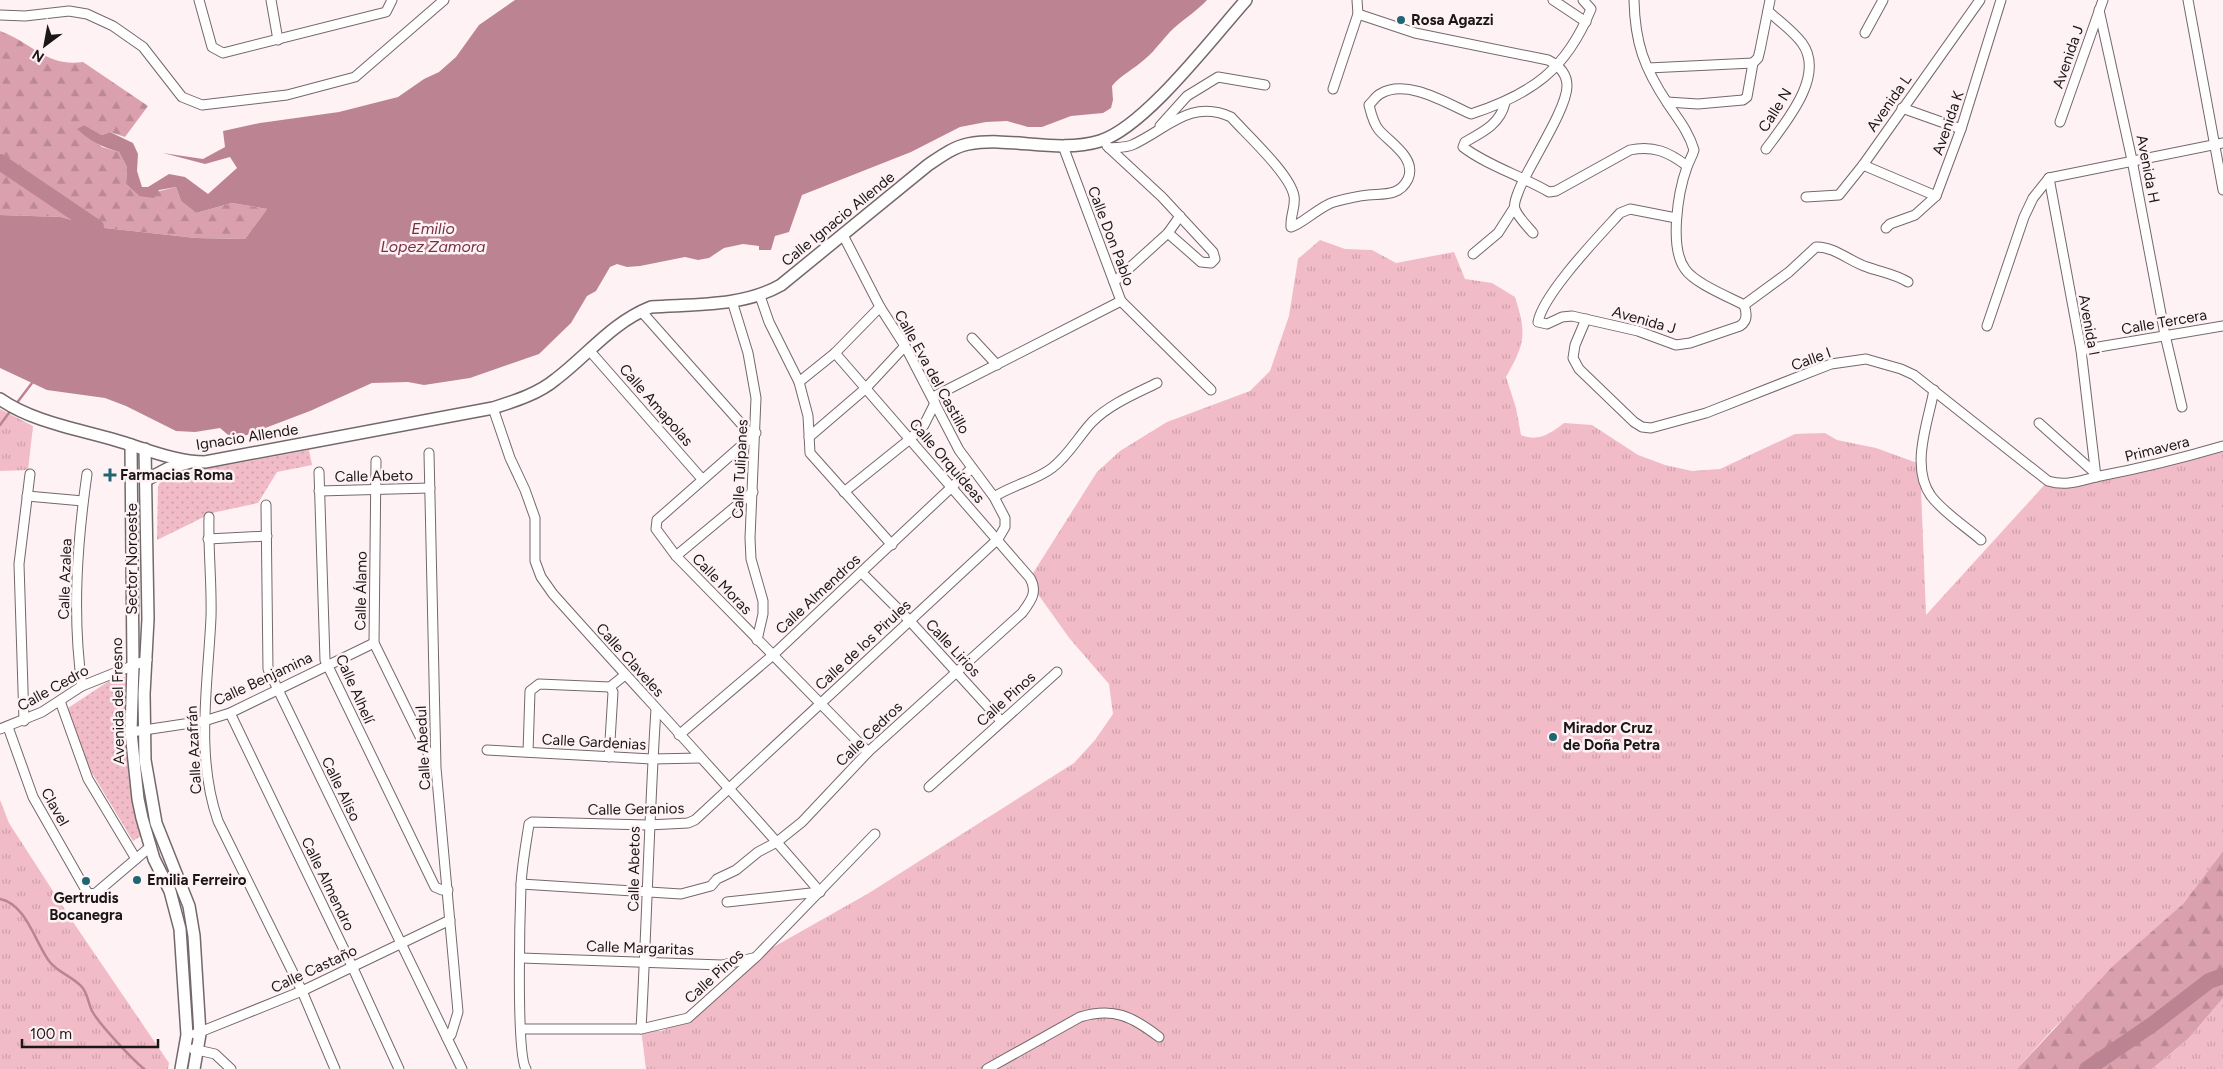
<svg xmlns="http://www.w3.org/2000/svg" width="2223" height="1069" viewBox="0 0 2223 1069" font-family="Figtree,sans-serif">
  <defs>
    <pattern id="grass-tufts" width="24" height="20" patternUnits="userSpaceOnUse" patternTransform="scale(1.25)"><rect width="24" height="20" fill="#f1bbc7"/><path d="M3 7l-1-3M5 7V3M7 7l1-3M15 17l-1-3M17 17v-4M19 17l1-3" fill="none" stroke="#cea0aa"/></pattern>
    <pattern id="forest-firs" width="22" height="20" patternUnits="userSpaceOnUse" patternTransform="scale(1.25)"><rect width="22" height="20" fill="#dba0ae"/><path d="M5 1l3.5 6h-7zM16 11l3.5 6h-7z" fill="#bb8995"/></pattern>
    <pattern id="park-dots" width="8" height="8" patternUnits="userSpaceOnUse" patternTransform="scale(1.25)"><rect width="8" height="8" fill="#f1bbc7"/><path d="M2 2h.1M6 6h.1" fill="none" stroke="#cea0aa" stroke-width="1.8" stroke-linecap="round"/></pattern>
  </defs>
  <rect width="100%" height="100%" fill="#fef2f4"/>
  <g fill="url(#grass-tufts)">
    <path d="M1320,240l25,9 27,1 24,13 58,-11 11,27 27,4 23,14c12,38 10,46 -9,80l10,31 5,27c17,7 29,-1 43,-12l28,2 46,30 27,10 27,6 28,-2 75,-35 30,-1 12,7 39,8 44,16 6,151 122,-134 13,4 162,-37v403l-40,53 -130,125 -36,40h-1371l-5,-40 21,2 26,-13 68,-61 113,-64 205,-130 21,-23 18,-26 -4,-30 -39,-45 -35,-49 -5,-12 67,-106 23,-21 47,-29 83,-31 20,-20 19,-55 9,-57z"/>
    <polygon points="0,409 33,426 28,470 0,471"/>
    <polygon points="0,800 9,823 71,919 169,1063 168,1069 0,1069"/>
    <polygon points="2223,998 2223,1069 2152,1069 2189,1038"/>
  </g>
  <g fill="url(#forest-firs)">
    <path d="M0,31c33,12 46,36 83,31l65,44 -23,31 -15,-5 -8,3 -18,-10 -6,4 24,18 17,5 8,15 -1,17 13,12 37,-9 5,14 15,12 36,-10 35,6 -22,30 -49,-1 -100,-11 -35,-10 -61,-2z"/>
    <polygon points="2223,851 2223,998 2189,1038 2152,1069 2017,1069 2113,966 2183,904"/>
  </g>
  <g fill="url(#park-dots)">
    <polygon points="309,450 312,465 277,472 258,503 212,513 157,540 158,487 160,482 168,476"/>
    <path d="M125,677c0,52 0,110 16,159l-8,5 -47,-78 -18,-55 41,-27z"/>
  </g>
  <path fill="#bc8492" d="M515,0h692c-10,11 -22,18 -33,28 -10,9 -18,22 -29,31 -11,10 -24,16 -33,27l1,14 -2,8 -8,5 -32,3 -29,11h-14l-21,-6 -21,1 -26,5 -49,25 -109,43 -13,37 -14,4 -4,14h-12v-4l-16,-2 -19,4 -15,10 -11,2 -13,-3 -45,9 -13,1 -10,-3 -7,3 -14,24 -9,5 -16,27 -32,31 -69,24 -46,7 -16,-3 -36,1 -62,28 -76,29 -14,-12 -25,4 -19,-1 -50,-25 -21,-8 -58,-8 -47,-22v-153l61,2 35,10 100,11 49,1 22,-30 -35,-6 -36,10 -15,-12 -5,-14 -17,3 -5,8 -15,-2 -13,-12 1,-17 -8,-15c-17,-5 -29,-11 -42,-23l7,-4 18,10 8,-3 23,11 5,11 -1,17 5,16h6l21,-13 16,3 23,17 29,-26 -7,-11 -25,7 -42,-11 40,6 22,-12 -2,-16 37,-8 79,-11 59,-15 26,-18 15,-7 17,-15 23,-32z"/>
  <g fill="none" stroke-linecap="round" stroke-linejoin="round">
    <g stroke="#bc8492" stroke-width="2.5">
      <polyline points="16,404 32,383"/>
      <polyline points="0,425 11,410"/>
      <path d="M0,899c26,5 35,43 49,62 9,12 23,15 33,26 6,7 6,16 10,24 7,13 40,48 52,58"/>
    </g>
    <g stroke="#bc8492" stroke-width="16">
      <polyline points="0,162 96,227"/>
      <polyline points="2087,1069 2153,1024 2209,981 2223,976"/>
    </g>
    <defs>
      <g id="minor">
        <polyline points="199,0 212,47 223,53 386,12 392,0"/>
        <polyline points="271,0 278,40"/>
        <polyline points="1553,0 1586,22"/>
        <path d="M1634,0c1,43 10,68 34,104 10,15 21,28 26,46 -2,7 -5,11 -7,17 -9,25 -18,80 -2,102 9,14 44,28 59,36 3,8 4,16 -4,21l-50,17 -14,2 -38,-14 -66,-15 -10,1 -15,7 -9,-2c5,-28 62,-87 82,-109l10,-4 46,9"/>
        <polyline points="2188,0 2223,190"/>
        <polyline points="2099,10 2132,160 2165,335 2182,407"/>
        <path d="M1358,14l57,19 133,27c10,5 19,13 19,26 0,23 -38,79 -48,104 -2,6 -6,13 -4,19 3,8 12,17 18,24"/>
        <polyline points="0,15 25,16 69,11 87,14 113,26 143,47 182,97 202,105 287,95 355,77 444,0"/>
        <polyline points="1865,33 1883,0"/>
        <polyline points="1648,68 1753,63"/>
        <polyline points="1333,89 1358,14 1357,0"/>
        <polyline points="1667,102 1698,104 1743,100 1747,97 1753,63 1758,58 1760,50 1770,0"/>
        <path d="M1505,103c-5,21 -22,29 -40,39l-2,5c25,19 59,29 86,45l7,-1 74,-41c23,-5 39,2 57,16"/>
        <polyline points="1902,108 1961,129"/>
        <polyline points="2060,122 2103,0"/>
        <polyline points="1160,126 1187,96 1218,77 1265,85"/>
        <polyline points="1063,146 1121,301 1211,390"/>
        <polyline points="1107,146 1162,197 1213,252 1215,259 1211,263 1201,262 1168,233"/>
        <path d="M1109,148c8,-1 16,0 23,-3 34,-15 58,-47 99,-28 16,18 59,57 63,79 2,10 -4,20 -3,31 10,-2 29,-21 43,-25 11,-3 23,-6 34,-7 8,-1 18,0 26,-3 6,-2 11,-7 14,-13 9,-21 -18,-36 -29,-49 -6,-7 -8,-17 -10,-25 4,-4 7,-9 11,-11 27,-16 66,9 91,20 61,-20 95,-44 120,-105l-8,-9"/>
        <path d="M1766,149c19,-26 60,-73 36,-106 -9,-12 -23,-22 -34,-32"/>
        <polyline points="1863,165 1936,196"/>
        <polyline points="2049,178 2081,350 2096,477"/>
        <polyline points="2049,178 2223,143"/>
        <polyline points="1806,197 1839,195 1863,165 1980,0"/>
        <polyline points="1886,228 1890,224 1915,215 1936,196 1961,129 2001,0"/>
        <polyline points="1473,254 1498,233 1514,208"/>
        <polyline points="1114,282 1168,233 1180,216"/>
        <polyline points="760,296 769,322 799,382 808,416 810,453 892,545"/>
        <polyline points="732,301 748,353 756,398 750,538 751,559 763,601 763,614 757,640"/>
        <path d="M1744,305l45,-33 27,-25c17,-1 35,15 51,20 14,5 28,7 41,15"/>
        <polyline points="641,311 752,436"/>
        <path d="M1586,319l-11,26 -2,13 6,11 55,53 8,5 9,1 55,-15 125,-49 35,-5 35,10 13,6 134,106c20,6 33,-1 52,-5 42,-8 82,-18 123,-30"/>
        <polyline points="1987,326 2024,217 2033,198 2049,178"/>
        <polyline points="972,338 997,365"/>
        <polyline points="589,350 702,479"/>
        <polyline points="2081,350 2223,326"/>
        <polyline points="799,382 835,353 880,307"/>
        <path d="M1934,390c-6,33 -24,76 -3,106 13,17 34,30 50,44"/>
        <polyline points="933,397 1121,301"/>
        <path d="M493,408l17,50 15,32 10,28v43l6,16 12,17c89,100 180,196 267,298"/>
        <polyline points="2039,423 2095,473"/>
        <polyline points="756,433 657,520 656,529 676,556 868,752"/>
        <polyline points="809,437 865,389 905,346"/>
        <polyline points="429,453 436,768 458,1012 451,1035 447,1038"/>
        <polyline points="376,461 374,643 434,765"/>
        <polyline points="319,472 325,660 435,887 442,890 448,890"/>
        <polyline points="319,491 430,488"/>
        <polyline points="844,492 910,439 924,425 935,403"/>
        <polyline points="27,496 83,501"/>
        <path d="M994,497c18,-12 41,-16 58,-29 17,-13 26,-31 40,-46 18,-18 43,-28 65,-39"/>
        <polyline points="266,505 268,669 462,1069"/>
        <path d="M209,517c-1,33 3,67 2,100 -3,68 -16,138 7,204l84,170 33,78"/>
        <polyline points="208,539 267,536"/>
        <polyline points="676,556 753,492"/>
        <polyline points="862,573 909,620 1001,721"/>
        <path d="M82,686c-10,-71 -5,-142 5,-212"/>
        <polyline points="610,687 625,675"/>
        <polyline points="60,701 88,779 136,859"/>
        <polyline points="230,713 352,966 399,1069"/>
        <polyline points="24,721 19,564 30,474"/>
        <polyline points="8,727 33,797 87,892 91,894 96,893 150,847"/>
        <polyline points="0,729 42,712 82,686 147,660"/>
        <polyline points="131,732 204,721 230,713 374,643"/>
        <polyline points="679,735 773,655 972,468"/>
        <polyline points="487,750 652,759 700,758"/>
        <polyline points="528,752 530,691 539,684 610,687"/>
        <polyline points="609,757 613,692 610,687"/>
        <polyline points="929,787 1057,672"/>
        <path d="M521,884l160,10 30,-8 6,-7 19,-9 22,-18 19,-10 25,-20 66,-70 154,-139c9,-12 16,-21 8,-35l-195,-225"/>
        <polyline points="727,902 820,892"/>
        <polyline points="521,958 722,965 753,958"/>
        <polyline points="521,1029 641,1029 688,1018 756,957 875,834"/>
        <path d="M641,1029c6,-107 8,-213 15,-320"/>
        <polyline points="195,1034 302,991 450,920"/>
        <polyline points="193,1049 215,1054 231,1069"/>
        <path d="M526,1069c-10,-15 -6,-157 -5,-184 1,-20 5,-41 8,-61l3,-2 116,3 40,-2 7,-3 303,-281 7,-12v-9l-11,-21 -35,-47 -54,-104 -25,-39 -37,-72"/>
        <path d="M987,1069l93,-52c33,-10 52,-1 79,20"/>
      </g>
      <g id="tertiary">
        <path d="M0,399c33,23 78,30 115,41 28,8 60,22 90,22l288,-54c22,-7 45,-14 63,-29 33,-25 55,-56 95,-72 42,-3 92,0 130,-22l147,-120c12,-8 25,-18 40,-21 43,-8 89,10 132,-3 45,-14 113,-104 146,-141"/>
        <polyline points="131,445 133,665 131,732 138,799 142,818 154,859 170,891 180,929 187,1035 181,1069"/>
        <polyline points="145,449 148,619 144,694 145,760 156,823 189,906 194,936 200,1034 194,1069"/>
        <polyline points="146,480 169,468 191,462"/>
      </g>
    </defs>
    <use href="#minor" stroke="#73696b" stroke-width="11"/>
    <use href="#tertiary" stroke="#73696b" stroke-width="14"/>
    <use href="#minor" stroke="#fff" stroke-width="9"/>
    <use href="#tertiary" stroke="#fff" stroke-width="11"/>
  </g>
  <g fill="#1e6674" stroke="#fef2f4" stroke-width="2">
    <circle cx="1401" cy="20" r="5"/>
    <path d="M107.5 467.5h5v5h5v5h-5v5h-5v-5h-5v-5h5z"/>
    <circle cx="1553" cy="737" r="5"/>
    <circle cx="137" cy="880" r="5"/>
    <circle cx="86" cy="881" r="5"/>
  </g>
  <g text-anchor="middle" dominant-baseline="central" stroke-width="5" stroke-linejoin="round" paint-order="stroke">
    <g font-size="15" font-weight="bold" fill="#1b1718" stroke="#fef2f4" text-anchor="start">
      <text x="1411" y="20">Rosa Agazzi</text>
      <text x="120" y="475">Farmacias Roma</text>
      <text x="1563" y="728">Mirador Cruz<tspan x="1563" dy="17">de Doña Petra</tspan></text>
      <text x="147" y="880">Emilia Ferreiro</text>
      <text x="86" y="898" text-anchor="middle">Gertrudis<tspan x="86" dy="17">Bocanegra</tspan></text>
    </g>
    <g font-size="15" fill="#1b1718" stroke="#fef2f4">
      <text transform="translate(2068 57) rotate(-71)">Avenida J</text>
      <text transform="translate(1889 103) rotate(-55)">Avenida L</text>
      <text transform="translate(1775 110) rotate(-58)">Calle N</text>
      <text transform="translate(1948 123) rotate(-71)">Avenida K</text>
      <text transform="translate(2148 169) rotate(79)">Avenida H</text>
      <text transform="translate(838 219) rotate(-39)">Calle Ignacio Allende</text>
      <text transform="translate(1111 236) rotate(69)">Calle Don Pablo</text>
      <text transform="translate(1644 320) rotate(16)">Avenida J</text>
      <text transform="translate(2164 322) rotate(-10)">Calle Tercera</text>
      <text transform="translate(2089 325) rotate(80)">Avenida I</text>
      <text transform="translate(1811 359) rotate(-20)">Calle I</text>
      <text transform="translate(932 372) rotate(61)">Calle Eva del Castillo</text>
      <text transform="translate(656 405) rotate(49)">Calle Amapolas</text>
      <text transform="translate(247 437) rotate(-9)">Ignacio Allende</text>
      <text transform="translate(2157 449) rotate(-14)">Primavera</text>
      <text transform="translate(947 461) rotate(49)">Calle Orquídeas</text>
      <text transform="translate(740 469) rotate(-87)">Calle Tulipanes</text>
      <text transform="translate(374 476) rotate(-1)">Calle Abeto</text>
      <text transform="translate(132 559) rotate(-90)">Sector Noroeste</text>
      <text transform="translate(65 579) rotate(-88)">Calle Azalea</text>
      <text transform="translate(722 584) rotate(46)">Calle Moras</text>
      <text transform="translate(361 591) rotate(-89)">Calle Álamo</text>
      <text transform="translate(818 594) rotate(-43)">Calle Almendros</text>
      <text transform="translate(863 645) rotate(-43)">Calle de los Pirules</text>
      <text transform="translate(953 648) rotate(47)">Calle Lirios</text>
      <text transform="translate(630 660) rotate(48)">Calle Claveles</text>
      <text transform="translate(263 679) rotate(-25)">Calle Benjamina</text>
      <text transform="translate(53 688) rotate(-29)">Calle Cedro</text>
      <text transform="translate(355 689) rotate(66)">Calle Alhelí</text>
      <text transform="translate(1006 699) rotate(-42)">Calle Pinos</text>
      <text transform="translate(118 701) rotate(-91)">Avenida del Fresno</text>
      <text transform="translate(869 734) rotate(-44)">Calle Cedros</text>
      <text transform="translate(594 742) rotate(3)">Calle Gardenias</text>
      <text transform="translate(423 748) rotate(-93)">Calle Abedul</text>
      <text transform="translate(194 750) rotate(-93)">Calle Azafrán</text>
      <text transform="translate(341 789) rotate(64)">Calle Aliso</text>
      <text transform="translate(55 807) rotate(61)">Clavel</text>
      <text transform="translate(636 809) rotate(-1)">Calle Geranios</text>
      <text transform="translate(634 869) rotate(-89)">Calle Abetos</text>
      <text transform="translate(328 884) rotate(64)">Calle Almendro</text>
      <text transform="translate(640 948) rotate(2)">Calle Margaritas</text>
      <text transform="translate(314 969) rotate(-25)">Calle Castaño</text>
      <text transform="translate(714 976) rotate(-42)">Calle Pinos</text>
    </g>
    <g font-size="16" font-style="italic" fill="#762f45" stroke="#fef2f4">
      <text x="433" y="228">Emilio<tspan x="433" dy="18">Lopez Zamora</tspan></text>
    </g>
  </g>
  <g transform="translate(45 45) rotate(212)" stroke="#fef2f4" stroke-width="4" paint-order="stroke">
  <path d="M0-4L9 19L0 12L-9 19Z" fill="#1b1718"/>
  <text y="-8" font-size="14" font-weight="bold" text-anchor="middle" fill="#1b1718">N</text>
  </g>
  <path d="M22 1039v8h136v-8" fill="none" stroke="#1b1718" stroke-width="2.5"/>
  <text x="30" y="1039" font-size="15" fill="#1b1718" stroke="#fef2f4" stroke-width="4" paint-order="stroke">100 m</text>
</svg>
